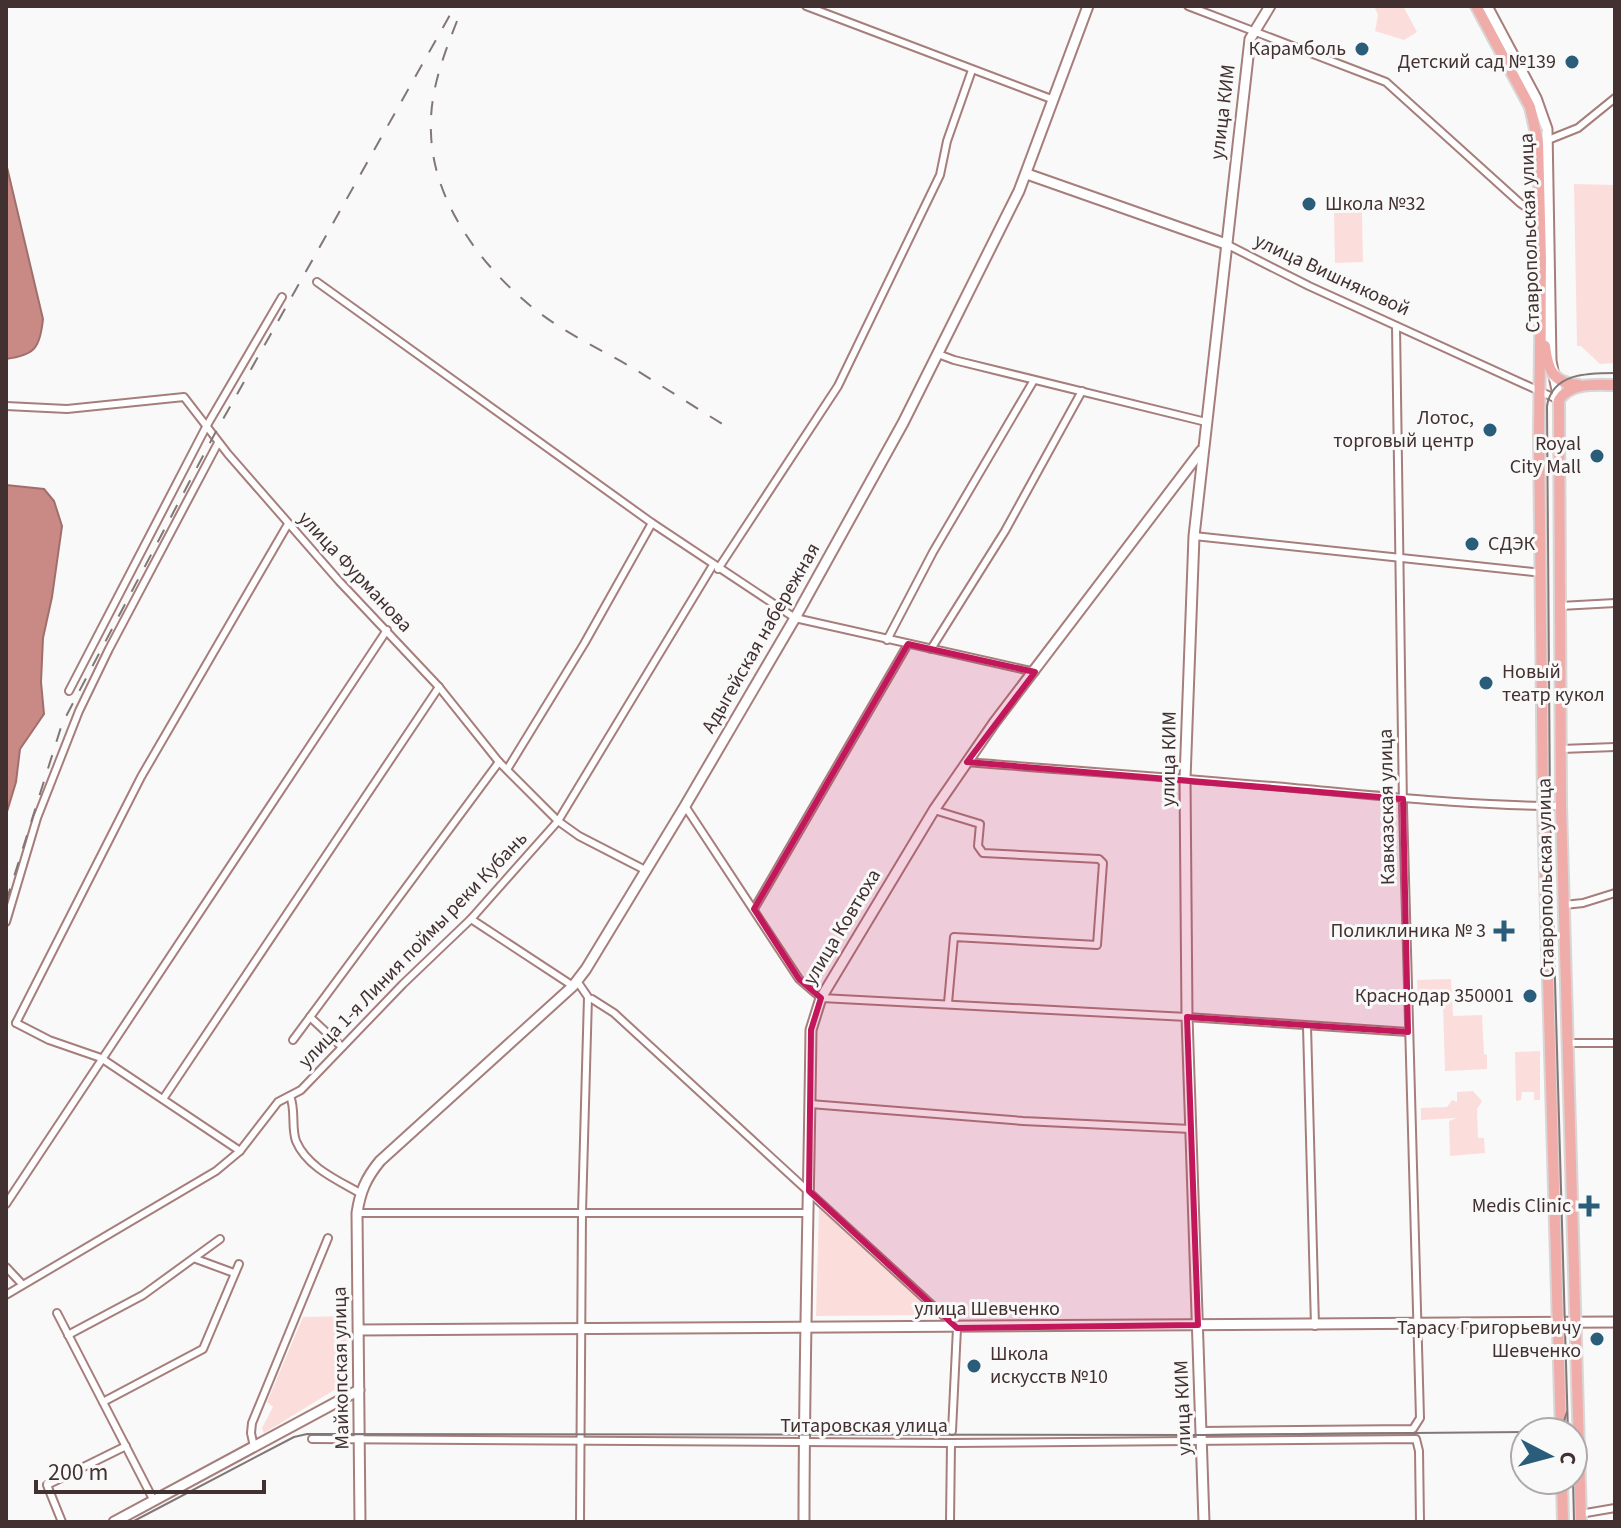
<svg xmlns="http://www.w3.org/2000/svg" width="1621" height="1528" viewBox="0 0 1621 1528" font-family="'Source Sans 3',sans-serif">
  <rect width="100%" height="100%" fill="#f9f9f9"/>
  <g fill="#fbdedb">
    <polygon points="1379,6 1403,6 1417,32 1404,40 1375,31 1378,15 1375,8"/>
    <polygon points="1574,184 1615,185 1615,363 1600,364 1581,346 1577,346"/>
    <polygon points="1362,212 1363,262 1335,263 1334,213"/>
    <polygon points="1451,979 1453,1016 1482,1015 1484,1054 1487,1055 1487,1069 1445,1071 1443,1005 1418,1005 1417,980"/>
    <polygon points="1540,1051 1540,1100 1534,1100 1534,1092 1522,1092 1521,1100 1516,1101 1515,1052"/>
    <polygon points="1473,1091 1482,1101 1477,1109 1478,1138 1484,1138 1485,1153 1450,1156 1449,1121 1456,1118 1421,1120 1421,1108 1447,1107 1452,1100 1457,1102 1457,1092"/>
    <polygon points="819,1207 936,1315 816,1316"/>
    <polygon points="348,1316 347,1377 336,1389 264,1433 262,1428 273,1407 267,1402 303,1317"/>
  </g>
  <g fill="#c98a85" stroke="#a06f6c" stroke-width="2">
    <path d="M6,163l37,156c-3,29 -8,36 -37,40z"/>
    <polygon points="6,485 44,489 54,501 62,526 52,597 43,638 41,682 44,714 20,749 16,782 6,815"/>
  </g>
  <g fill="none" stroke-linecap="round" stroke-linejoin="round">
    <defs>
      <g id="street">
        <polyline points="806,6 1054,100"/>
        <polyline points="1188,6 1386,82 1520,203 1539,216"/>
        <polyline points="1548,140 1578,128 1615,98"/>
        <polyline points="1226,244 1309,286 1559,400"/>
        <polyline points="317,282 652,523 795,618 1035,672"/>
        <polyline points="938,354 954,360 1206,422"/>
        <polyline points="6,406 67,409 184,397 228,454 339,581 439,687 499,762 558,821 579,836 647,871"/>
        <polyline points="1194,536 1542,573"/>
        <polyline points="718,569 838,386 940,175 947,141 972,70"/>
        <polyline points="1560,606 1615,603"/>
        <polyline points="887,640 933,552 1034,380"/>
        <polyline points="931,649 1005,531 1082,391"/>
        <polyline points="69,691 206,427 282,297"/>
        <polyline points="1561,749 1615,747"/>
        <path d="M967,762c109,9 218,16 327,26 90,8 177,18 267,18"/>
        <polyline points="508,768 584,644 652,523"/>
        <polyline points="685,806 799,979 821,998 1187,1017 1408,1032"/>
        <polyline points="934,810 980,824 978,846 983,853 1099,859 1103,863 1097,945 954,937 948,1003"/>
        <polyline points="1564,905 1583,903 1615,893"/>
        <polyline points="754,909 908,644"/>
        <polyline points="471,919 573,986"/>
        <polyline points="6,922 37,818 79,711 109,649 218,443"/>
        <polyline points="577,981 588,997 582,1212 580,1522"/>
        <polyline points="592,999 614,1013 957,1328 952,1431"/>
        <polyline points="310,1017 342,1047"/>
        <polyline points="16,1023 141,777 288,524"/>
        <polyline points="16,1023 49,1040 101,1058 240,1151"/>
        <polyline points="1307,1026 1315,1326"/>
        <polyline points="293,1040 499,762"/>
        <polyline points="1568,1043 1615,1043"/>
        <path d="M290,1096c6,14 1,31 6,45 11,26 41,39 64,52"/>
        <polyline points="163,1099 439,687"/>
        <polyline points="810,1104 1023,1121 1191,1129"/>
        <polyline points="6,1204 387,630"/>
        <polyline points="357,1213 809,1213"/>
        <polyline points="196,1259 234,1273"/>
        <polyline points="6,1267 22,1284"/>
        <polyline points="6,1295 216,1171 240,1151 278,1102 301,1090 403,984 471,919 558,821 713,565"/>
        <polyline points="57,1313 154,1501"/>
        <polyline points="68,1335 143,1295 220,1239"/>
        <polyline points="103,1402 203,1349 239,1264"/>
        <polyline points="1202,1431 1413,1429 1420,1418 1403,807 1396,326"/>
        <polyline points="312,1439 951,1443 1416,1439 1419,1451 1420,1522"/>
        <polyline points="254,1447 251,1433 252,1423 328,1238"/>
        <polyline points="1580,1514 1615,1508"/>
        <polyline points="62,1522 47,1485 126,1446"/>
        <polyline points="950,1522 951,1443"/>
      </g>
      <g id="secondary">
        <polyline points="1487,6 1536,98 1547,129 1551,361 1559,400"/>
        <polyline points="1027,174 1226,244"/>
        <polyline points="359,1330 1615,1322"/>
        <polyline points="114,1522 359,1390"/>
        <path d="M360,1522l-3,-309c3,-21 9,-35 23,-52l193,-175 13,-17 99,-163 110,-188 108,-195 116,-232 69,-185"/>
        <path d="M804,1522c0,-164 5,-328 7,-492l10,-32 113,-188 60,-87 207,-272"/>
        <polyline points="1204,1522 1187,1017 1185,779 1194,536 1250,39 1270,6"/>
      </g>
      <g id="primary">
        <polyline points="1476,6 1530,107 1538,142 1541,260 1539,435 1543,806 1561,1432"/>
        <path d="M1545,346c3,25 8,37 34,39"/>
        <polyline points="1562,1480 1563,1522"/>
        <path d="M1581,1522l-20,-716 -2,-406c11,-18 37,-15 56,-15"/>
      </g>
    </defs>
    <use href="#street" stroke="#a67e7b" stroke-width="10"/>
    <use href="#secondary" stroke="#a67e7b" stroke-width="13"/>
    <use href="#primary" stroke="#d9d6d6" stroke-width="14"/>
    <use href="#street" stroke="#fff" stroke-width="6"/>
    <use href="#secondary" stroke="#fff" stroke-width="9"/>
    <use href="#primary" stroke="#efaca9" stroke-width="10"/>
    <g stroke="#827776" stroke-width="2">
      <polyline points="1549,1432 1562,1427 1567,1412"/>
      <path d="M1568,1432l-18,-626 -3,-400c5,-33 41,-33 68,-33"/>
      <polyline points="1573,1480 1574,1522"/>
      <polyline points="132,1522 294,1437 307,1434 1202,1435 1525,1432"/>
    </g>
    <g stroke="#827776" stroke-width="2" stroke-dasharray="14 14" stroke-linecap="butt">
      <path d="M457,21c-14,36 -28,72 -26,112 2,70 52,136 106,178 28,22 63,38 94,56 33,20 65,41 98,61"/>
      <polyline points="6,902 62,724 213,437 455,6"/>
    </g>
  </g>
  <path fill="#c2185b" fill-opacity="0.2" stroke="#c2185b" stroke-width="6" stroke-linejoin="round" d="M908,644l127,28 -68,90 436,37 5,233 -221,-15 11,308 -241,3 -148,-137 2,-161 10,-32 -22,-19 -45,-70z"/>
  <g fill="#295d79" stroke="#f9f9f9" stroke-width="3">
    <circle cx="1362" cy="49" r="8"/>
    <circle cx="1572" cy="62" r="8"/>
    <circle cx="1309" cy="204" r="8"/>
    <circle cx="1490" cy="430" r="8"/>
    <circle cx="1597" cy="456" r="8"/>
    <circle cx="1472" cy="544" r="8"/>
    <circle cx="1486" cy="683" r="8"/>
    <path d="M1500 919h8v8h8v8h-8v8h-8v-8h-8v-8h8z"/>
    <circle cx="1530" cy="996" r="8"/>
    <path d="M1585 1194h8v8h8v8h-8v8h-8v-8h-8v-8h8z"/>
    <circle cx="1597" cy="1339" r="8"/>
    <circle cx="974" cy="1366" r="8"/>
  </g>
  <g text-anchor="middle" dominant-baseline="central" stroke-width="6" stroke-linejoin="round" paint-order="stroke">
    <g font-size="20" fill="#423130" stroke="#f9f9f9" text-anchor="end">
      <text x="1346" y="49">Карамболь</text>
      <text x="1556" y="62">Детский сад №139</text>
      <text x="1325" y="204" text-anchor="start">Школа №32</text>
      <text x="1474" y="418">Лотос,<tspan x="1474" dy="23">торговый центр</tspan></text>
      <text x="1581" y="444">Royal<tspan x="1581" dy="23">City Mall</tspan></text>
      <text x="1488" y="544" text-anchor="start">СДЭК</text>
      <text x="1502" y="672" text-anchor="start">Новый<tspan x="1502" dy="23">театр кукол</tspan></text>
      <text x="1486" y="931">Поликлиника № 3</text>
      <text x="1514" y="996">Краснодар 350001</text>
      <text x="1571" y="1206">Medis Clinic</text>
      <text x="1581" y="1328">Тарасу Григорьевичу<tspan x="1581" dy="23">Шевченко</tspan></text>
      <text x="990" y="1354" text-anchor="start">Школа<tspan x="990" dy="23">искусств №10</tspan></text>
    </g>
    <g font-size="20" fill="#423130" stroke="#f9f9f9">
      <text transform="translate(1223 112) rotate(-83)">улица КИМ</text>
      <text transform="translate(1530 233) rotate(-92)">Ставропольская улица</text>
      <text transform="translate(1332 275) rotate(25)">улица Вишняковой</text>
      <text transform="translate(355 572) rotate(47)">улица Фурманова</text>
      <text transform="translate(761 638) rotate(-60)">Адыгейская набережная</text>
      <text transform="translate(1169 759) rotate(-89)">улица КИМ</text>
      <text transform="translate(1387 807) rotate(-91)">Кавказская улица</text>
      <text transform="translate(1546 878) rotate(-91)">Ставропольская улица</text>
      <text transform="translate(842 927) rotate(-59)">улица Ковтюха</text>
      <text transform="translate(413 950) rotate(-46)">улица 1-я Линия поймы реки Кубань</text>
      <text x="987" y="1309">улица Шевченко</text>
      <text transform="translate(341 1368) rotate(-91)">Майкопская улица</text>
      <text transform="translate(1183 1408) rotate(-92)">улица КИМ</text>
      <text x="864" y="1426">Титаровская улица</text>
    </g>
  </g>
  <rect width="1621" height="1528" fill="none" stroke="#423130" stroke-width="16"/>
  <g transform="translate(1549 1456) rotate(96)"><circle r="38" fill="#f9f9f9" stroke="#b0a9a9" stroke-width="2"/>
  <path d="M0-6L14 30L0 20L-14 30Z" fill="#295d79"/>
  <text y="-12" font-size="22" font-weight="bold" text-anchor="middle" fill="#423130">С</text>
  </g>
  <path d="M36 1480v12h228v-12" fill="none" stroke="#423130" stroke-width="4"/>
  <text x="48" y="1480" font-size="24" fill="#423130" stroke="#f9f9f9" stroke-width="6" paint-order="stroke">200 m</text>
</svg>
